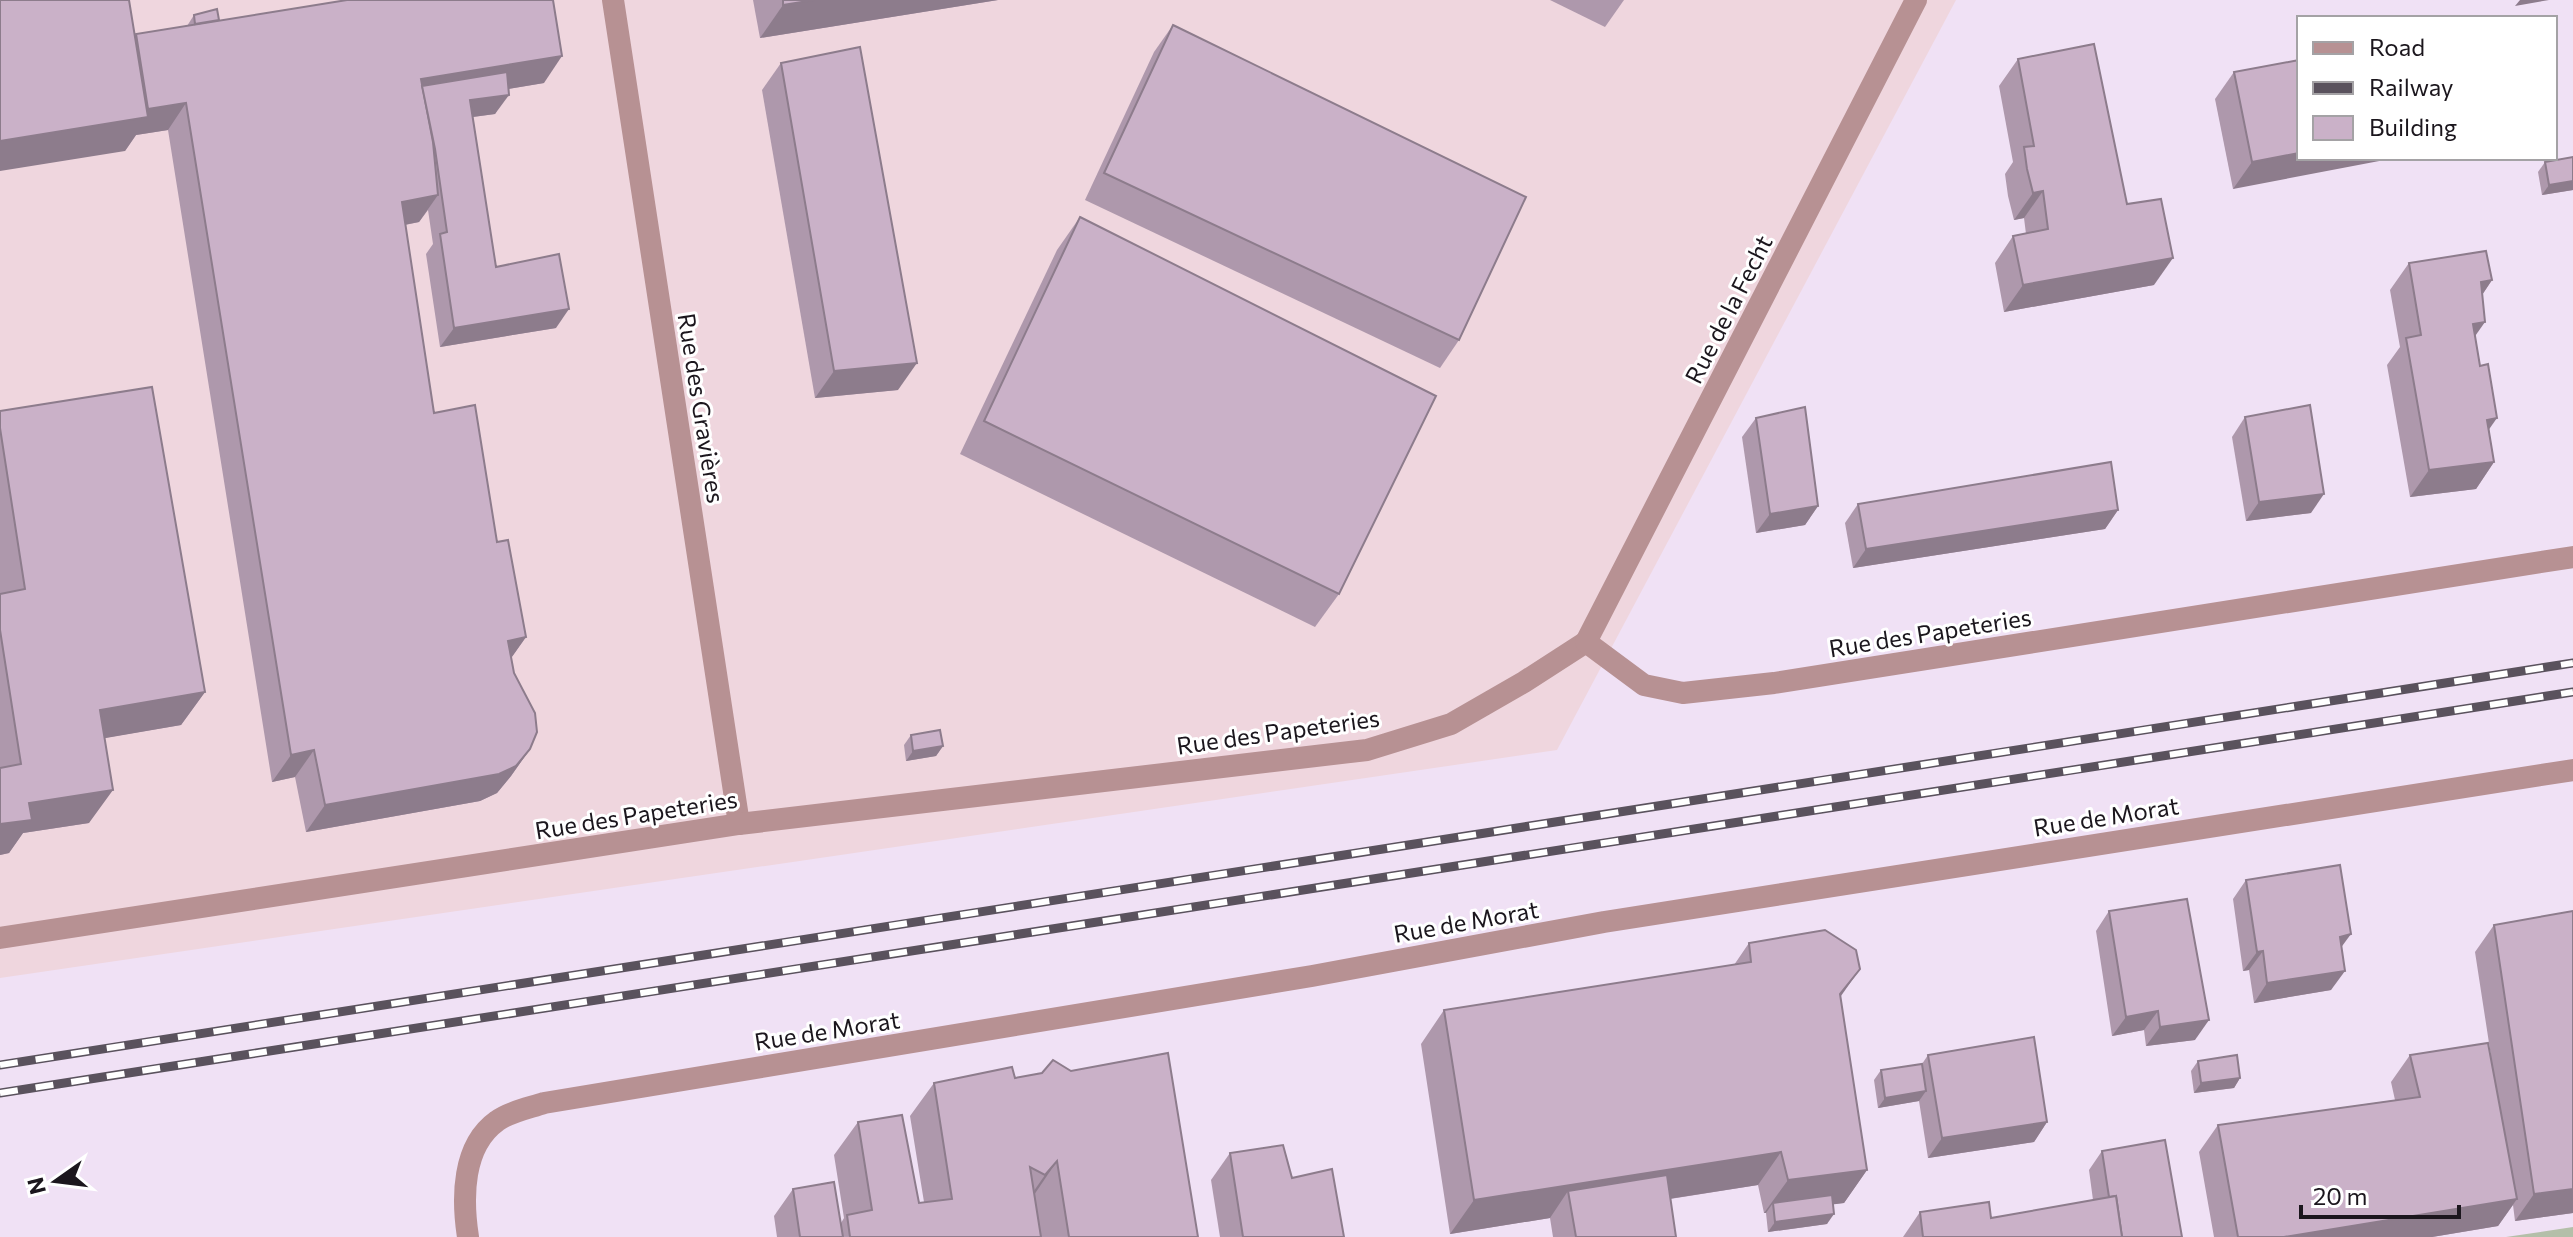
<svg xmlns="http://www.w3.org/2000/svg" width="2573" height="1237" viewBox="0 0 2573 1237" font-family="Commissioner,sans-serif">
  <rect width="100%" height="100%" fill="#f0e1f5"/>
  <polygon fill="#efd6de" points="0,0 1956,0 1557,750 0,978"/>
  <polygon fill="#b4bfa9" points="2573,1227 2573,1237 2506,1237"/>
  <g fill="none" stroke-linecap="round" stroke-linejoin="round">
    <g stroke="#b79193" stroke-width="22">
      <polyline points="613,0 739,824"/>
      <polyline points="0,938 739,824 1367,750 1451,724 1524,682 1586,642"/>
    </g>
    <g stroke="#b79193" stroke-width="22">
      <polyline points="1916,0 1586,642 1644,685 1683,693 1774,683 2573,557"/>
      <path d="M468,1237c-6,-39 -6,-91 29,-116 12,-9 32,-13 47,-18l768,-127 292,-54 969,-152"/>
    </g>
    <defs>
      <g id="rail">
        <polyline points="0,1065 2573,663"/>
        <polyline points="0,1093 2573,692"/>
      </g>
    </defs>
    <use href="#rail" stroke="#5a525d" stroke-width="9"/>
    <use href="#rail" stroke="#fff" stroke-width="6" stroke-dasharray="18" stroke-linecap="butt"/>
  </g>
  <g fill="#ae98ac">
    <polygon points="753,0 998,0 760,38"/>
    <polygon points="1550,0 1624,0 1605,27"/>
    <polygon points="194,15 544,83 508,89 495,114 473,117 496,267 556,328 440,347 426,254 433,244 428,210 419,222 405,225 434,413 497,542 526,637 511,658 530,749 511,776 497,793 480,801 306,832 295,777 272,782 168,130 136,135 125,151 135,35 136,34 187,26"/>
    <polygon points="1173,25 1459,340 1440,368 1085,200 1154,52"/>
    <polygon points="2018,59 2127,204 2154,285 2004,312 1995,263 2013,236 2026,234 2024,218 2014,220 2008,196 2005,174 2013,162 1999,86"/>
    <polygon points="781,63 898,390 815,398 762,90"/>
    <polygon points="2234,72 2299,158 2233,189 2215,99"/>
    <polygon points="2573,157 2573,190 2542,195 2538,172 2545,162"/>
    <polygon points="1080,217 1339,594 1315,627 960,454 1057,250"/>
    <polygon points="2409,263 2492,280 2482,295 2475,337 2494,462 2476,489 2410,497 2387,365 2400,347 2390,290"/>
    <polygon points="0,411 205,692 181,725 104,738 89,823 23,833 9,853 0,855"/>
    <polygon points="2245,417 2311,513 2246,521 2232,437"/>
    <polygon points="1756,418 1818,506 1805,525 1756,533 1742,437"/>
    <polygon points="1858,504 2118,510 2105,529 1853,568 1845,523"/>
    <polygon points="911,735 943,746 936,756 906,761 904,745"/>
    <polygon points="2246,880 2341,948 2331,990 2254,1003 2249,970 2243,971 2233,899"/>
    <polygon points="2109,911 2195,1040 2146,1046 2144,1030 2112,1036 2096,931"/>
    <polygon points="2573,911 2573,1213 2515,1221 2513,1205 2498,1226 2432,1237 2214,1237 2199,1152 2218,1125 2395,1100 2391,1082 2410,1055 2491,1056 2475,952 2494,925"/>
    <polygon points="1749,943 1840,997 1867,1170 1844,1203 1833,1204 1827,1224 1768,1232 1766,1213 1764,1213 1758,1185 1670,1199 1676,1237 1553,1237 1550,1218 1450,1234 1421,1044 1444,1010 1734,965"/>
    <polygon points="1928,1055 2047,1122 2034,1142 1928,1158 1919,1101 1878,1108 1874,1080 1881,1070 1922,1064"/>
    <polygon points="2198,1061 2240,1078 2234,1088 2194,1093 2191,1071"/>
    <polygon points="1015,1078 1198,1237 777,1237 774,1216 793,1189 841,1223 844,1218 834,1155 858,1122 919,1203 924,1202 910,1116 934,1083"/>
    <polygon points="2102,1151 2182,1237 1903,1237 1920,1212 1991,1218 2093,1200 2089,1170"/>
    <polygon points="1230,1153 1292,1178 1344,1237 1220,1237 1211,1180"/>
  </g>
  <g fill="#8d7c8c">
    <polygon points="814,0 998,0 760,38 783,5"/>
    <polygon points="2520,0 2549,0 2515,6"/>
    <polygon points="562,56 544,83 419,104 421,79"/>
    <polygon points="509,95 495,114 457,119 470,100"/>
    <polygon points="186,103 168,130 136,135 125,151 0,171 0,141 141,118 148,109"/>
    <polygon points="2299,153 2299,158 2395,158 2233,189 2252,162"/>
    <polygon points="2573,181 2573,190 2542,195 2549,185"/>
    <polygon points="2043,191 2024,218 2014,220 2033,193"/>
    <polygon points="438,195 419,222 383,229 402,202"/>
    <polygon points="2173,258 2154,285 2004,312 2023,285"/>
    <polygon points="2492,280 2474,307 2481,282"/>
    <polygon points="569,309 556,328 440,347 454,328"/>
    <polygon points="2485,322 2466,349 2473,324"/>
    <polygon points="917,363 898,390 815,398 834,371"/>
    <polygon points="2497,418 2478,445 2487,420"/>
    <polygon points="2494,462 2476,489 2410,497 2429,470"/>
    <polygon points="2324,494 2311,513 2246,521 2259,502"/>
    <polygon points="1818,506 1805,525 1756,533 1770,514"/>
    <polygon points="2118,510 2105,529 1853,568 1866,549"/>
    <polygon points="526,637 507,664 508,641"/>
    <polygon points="205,692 181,725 77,743 100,710"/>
    <polygon points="943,746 936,756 906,761 913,751"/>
    <polygon points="530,749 511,776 497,793 480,801 306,832 325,805"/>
    <polygon points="314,750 295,777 272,782 291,755"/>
    <polygon points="113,790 89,823 23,833 9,853 0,855 0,824 29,803"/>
    <polygon points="2351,934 2337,953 2340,937"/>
    <polygon points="2263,951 2249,970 2243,971 2257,952"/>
    <polygon points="1860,969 1836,1003 1840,994"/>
    <polygon points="2345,971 2331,990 2254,1003 2267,983"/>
    <polygon points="2158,1011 2144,1030 2112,1036 2126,1017"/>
    <polygon points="2209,1020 2195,1040 2146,1046 2160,1027"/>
    <polygon points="2240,1078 2234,1088 2194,1093 2201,1083"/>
    <polygon points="1926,1091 1919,1101 1878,1108 1885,1098"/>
    <polygon points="2047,1122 2034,1142 1928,1158 1942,1138"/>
    <polygon points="1781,1152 1758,1185 1572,1214 1568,1191 1550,1218 1450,1234 1474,1200"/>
    <polygon points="1057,1161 1034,1195 1022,1208 1045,1175"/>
    <polygon points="1867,1170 1844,1203 1774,1212 1773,1203 1766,1213 1764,1213 1788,1180"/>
    <polygon points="2573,1189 2573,1213 2515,1221 2534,1194"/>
    <polygon points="2517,1199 2498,1226 2432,1237 2284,1237"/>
    <polygon points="1834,1214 1827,1224 1768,1232 1775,1222"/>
  </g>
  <g fill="#cab1c8" stroke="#8d7c8c" stroke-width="2">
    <polygon points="0,0 129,0 148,117 0,141"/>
    <polygon points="347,0 553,0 562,56 421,79 433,142 438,195 402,202 434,413 475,405 497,542 508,540 526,637 508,641 514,673 535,713 537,732 530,749 516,766 499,774 325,805 314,750 291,755 186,103 148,109 136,34"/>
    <polygon points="783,0 814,0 783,5"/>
    <polygon points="217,9 219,20 195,24 194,15"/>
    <polygon points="1173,25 1526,197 1459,340 1104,173"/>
    <polygon points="2094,44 2127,204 2161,199 2173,258 2023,285 2013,236 2048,229 2043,191 2033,193 2027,169 2024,147 2034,146 2018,59"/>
    <polygon points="860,47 917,363 834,371 781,63"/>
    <polygon points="2299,60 2299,153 2252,162 2234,72"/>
    <polygon points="507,72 509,95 470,100 496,267 559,254 569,309 454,328 440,234 447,232 435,149 422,86"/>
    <polygon points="2573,157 2573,181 2549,185 2545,162"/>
    <polygon points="1080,217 1436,396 1339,594 984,421"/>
    <polygon points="2486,251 2492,280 2481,282 2485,322 2473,324 2480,366 2488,364 2497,418 2487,420 2494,462 2429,470 2406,338 2421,335 2409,263"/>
    <polygon points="152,387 205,692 100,710 113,790 29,803 32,820 0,824 0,768 21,764 0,630 0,594 25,589 0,428 0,411"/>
    <polygon points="2310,405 2324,494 2259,502 2245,417"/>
    <polygon points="1805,407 1818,506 1770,514 1756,418"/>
    <polygon points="2111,462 2118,510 1866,549 1858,504"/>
    <polygon points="940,730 943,746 913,751 911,735"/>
    <polygon points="2340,865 2351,934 2340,937 2345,971 2267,983 2263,951 2257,952 2246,880"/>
    <polygon points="2187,899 2209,1020 2160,1027 2158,1011 2126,1017 2109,911"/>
    <polygon points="2573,911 2573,1189 2534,1194 2494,925"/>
    <polygon points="1825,930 1856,950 1860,969 1840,994 1867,1170 1788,1180 1781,1152 1474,1200 1444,1010 1751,962 1749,943"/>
    <polygon points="2034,1037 2047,1122 1942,1138 1928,1055"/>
    <polygon points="2488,1043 2517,1199 2284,1237 2238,1237 2218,1125 2420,1097 2410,1055"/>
    <polygon points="1168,1053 1198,1237 1069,1237 1057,1161 1045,1175 1030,1167 1041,1237 850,1237 847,1215 872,1210 858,1122 902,1115 919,1203 952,1199 934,1083 1012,1067 1015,1078 1042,1073 1053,1060 1071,1071"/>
    <polygon points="2237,1055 2240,1078 2201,1083 2198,1061"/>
    <polygon points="1922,1064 1926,1091 1885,1098 1881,1070"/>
    <polygon points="2165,1140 2182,1237 2122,1237 2116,1196 2109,1197 2102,1151"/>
    <polygon points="1283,1145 1292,1178 1332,1169 1344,1237 1243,1237 1230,1153"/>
    <polygon points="1667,1175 1676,1237 1576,1237 1568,1191"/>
    <polygon points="834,1182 843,1237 800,1237 793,1189"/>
    <polygon points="1832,1195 1834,1214 1775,1222 1773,1203"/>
    <polygon points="2116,1196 2122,1237 1923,1237 1920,1212 1989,1202 1991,1218"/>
  </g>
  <g text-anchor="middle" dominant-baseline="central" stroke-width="6" stroke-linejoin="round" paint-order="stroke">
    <g font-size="24" fill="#1b161d" stroke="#fff">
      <text transform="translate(1728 309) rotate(-63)">Rue de la Fecht</text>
      <text transform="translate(702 408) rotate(81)">Rue des Gravières</text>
      <text transform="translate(1930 632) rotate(-9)">Rue des Papeteries</text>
      <text transform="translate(1278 731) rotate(-8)">Rue des Papeteries</text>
      <text transform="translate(636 814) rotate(-9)">Rue des Papeteries</text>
      <text transform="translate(2106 816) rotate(-9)">Rue de Morat</text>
      <text transform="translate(1466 921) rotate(-10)">Rue de Morat</text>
      <text transform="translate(827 1030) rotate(-9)">Rue de Morat</text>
    </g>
  </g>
  <rect x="2297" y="16" width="260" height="144" fill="#ffffff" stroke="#a4a2a5" stroke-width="2"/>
  <rect x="2313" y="42" width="40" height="12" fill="#b79193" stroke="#a4a2a5" stroke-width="2"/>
  <text x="2369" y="56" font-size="24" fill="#1b161d">Road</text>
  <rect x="2313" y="82" width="40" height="12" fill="#5a525d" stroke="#a4a2a5" stroke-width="2"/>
  <text x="2369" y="96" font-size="24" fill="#1b161d">Railway</text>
  <rect x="2313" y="116" width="40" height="24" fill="#cab1c8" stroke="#a4a2a5" stroke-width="2"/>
  <text x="2369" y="136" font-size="24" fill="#1b161d">Building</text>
  <g transform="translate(56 1181) rotate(256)" stroke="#ffffff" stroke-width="6" paint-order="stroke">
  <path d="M0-6L14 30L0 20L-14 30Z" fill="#1b161d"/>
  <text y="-12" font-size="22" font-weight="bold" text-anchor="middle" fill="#1b161d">N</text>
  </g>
  <path d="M2301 1205v12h158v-12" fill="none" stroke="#1b161d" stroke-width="4"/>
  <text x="2313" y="1205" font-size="24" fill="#1b161d" stroke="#ffffff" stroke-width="6" paint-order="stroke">20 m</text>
</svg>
